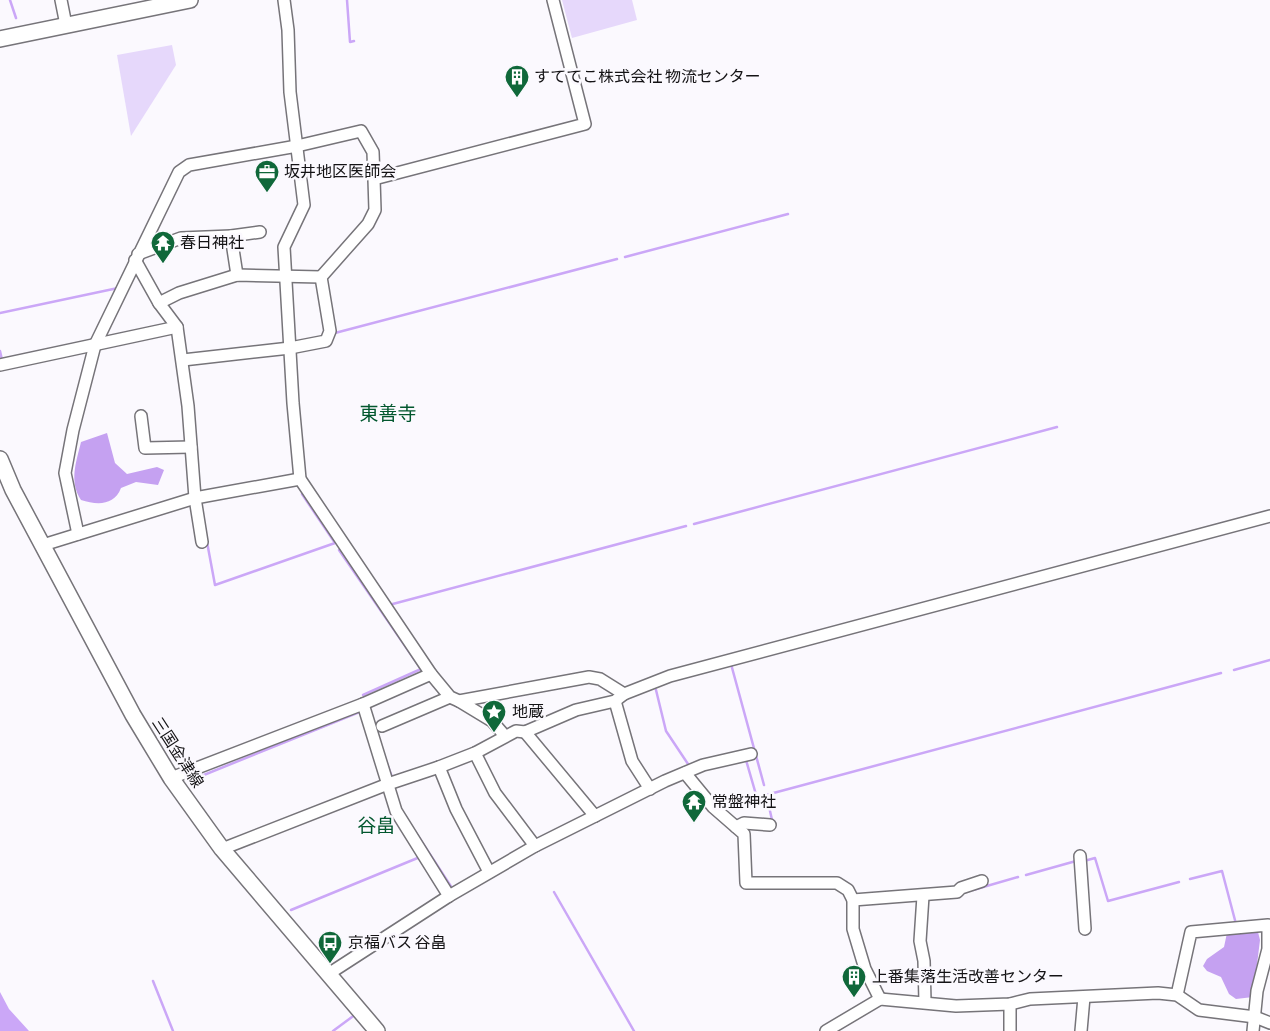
<svg xmlns="http://www.w3.org/2000/svg" width="1270" height="1031" viewBox="0 0 1270 1031" font-family="'Sofia Sans Condensed','Noto Sans JP',sans-serif">
  <rect width="100%" height="100%" fill="#fbf9fe"/>
  <g fill="#e6d8fb">
    <polygon points="562,0 632,0 637,20 572,38"/>
    <polygon points="172,45 176,65 131,136 117,55"/>
  </g>
  <g fill="#c5a1f1">
    <path d="M107,433l8,30 12,11 30,-7 7,3 -6,15 -22,-3 -15,6c-7,18 -24,17 -40,12 -12,-19 -5,-37 0,-58z"/>
    <polygon points="1254,930 1258,932 1260,940 1253,997 1236,999 1229,994 1221,977 1207,971 1203,966 1207,959 1224,947 1227,933"/>
  </g>
  <polygon fill="#cba7f7" points="0,992 9,1009 29,1031 0,1031"/>
  <g fill="none" stroke-linecap="round" stroke-linejoin="round">
    <g stroke="#cba7f7" stroke-width="2.5">
      <polyline points="10,0 16,18"/>
      <polyline points="347,0 350,42 354,41"/>
      <polyline points="625,257 788,214"/>
      <polyline points="0,313 118,288"/>
      <polyline points="335,333 617,259"/>
      <polyline points="0,351 2,360"/>
      <polyline points="694,524 1057,427"/>
      <polyline points="207,542 215,585 335,543 302,494"/>
      <polyline points="339,550 421,669 363,695"/>
      <polyline points="389,605 686,526"/>
      <polyline points="731,664 764,785"/>
      <polyline points="1234,670 1270,660"/>
      <polyline points="656,690 666,731 690,767"/>
      <polyline points="746,760 757,798"/>
      <polyline points="386,761 392,777"/>
      <polyline points="189,781 362,711"/>
      <polyline points="766,795 1221,673"/>
      <polyline points="768,802 772,820"/>
      <polyline points="416,833 452,888"/>
      <polyline points="1084,861 1095,858 1108,901 1179,882"/>
      <polyline points="1026,875 1076,861"/>
      <polyline points="1190,879 1222,871 1236,924 1238,923"/>
      <polyline points="973,890 1018,877"/>
      <polyline points="554,892 634,1031"/>
      <polyline points="291,910 420,857"/>
      <polyline points="153,981 173,1031"/>
      <polyline points="333,1031 356,1014"/>
    </g>
    <defs>
      <g id="minor">
        <polyline points="61,0 66,25"/>
        <polyline points="284,0 288,30 290,92 304,205 284,247 293,403 300,479 431,674 450,697 459,701 589,677 600,679 624,694"/>
        <polyline points="231,236 260,232"/>
        <polyline points="138,254 181,238 231,236 237,275"/>
        <polyline points="135,260 159,303"/>
        <polyline points="183,360 290,348 326,341 330,331 321,277 368,224 375,210 374,179 585,124 553,0"/>
        <polyline points="0,365 177,327"/>
        <polyline points="141,416 145,448 191,447"/>
        <polyline points="78,534 65,473 73,430 95,345 179,172 189,165 297,146 361,131 373,152 374,179"/>
        <polyline points="202,542 195,498 188,406 177,327 159,303 179,293 237,275 321,277"/>
        <polyline points="43,545 195,498 300,479"/>
        <polyline points="459,701 492,721 505,736"/>
        <polyline points="615,701 632,761 650,789"/>
        <polyline points="363,704 396,811 449,896"/>
        <polyline points="382,726 450,697"/>
        <polyline points="525,732 595,816"/>
        <polyline points="475,753 495,793 535,846"/>
        <polyline points="439,767 456,809 489,872"/>
        <polyline points="685,773 713,807 744,834 746,883 837,883 848,890 853,900 853,929 865,969 880,999"/>
        <polyline points="171,778 363,704 431,674"/>
        <polyline points="736,827 744,823 770,825"/>
        <polyline points="222,849 388,784 439,767 475,753 516,731 525,732 576,710 615,701 624,694 670,676 1270,516"/>
        <polyline points="1080,856 1085,929"/>
        <polyline points="923,896 920,941 924,961 925,1002"/>
        <polyline points="853,900 957,892 961,888 982,881"/>
        <polyline points="330,973 449,896 535,846 665,781 703,765 751,754"/>
        <polyline points="1177,995 1191,932 1268,925 1268,949 1257,991 1253,1031"/>
        <polyline points="1010,1004 1010,1031"/>
        <polyline points="826,1031 880,999 956,1006 1010,1004 1030,999 1158,993 1177,995 1199,1010 1255,1017 1270,1023"/>
        <polyline points="1081,1031 1084,997"/>
      </g>
      <g id="major">
        <polyline points="0,39 190,0"/>
        <polyline points="0,459 13,490 133,715 171,778 222,849 377,1031"/>
      </g>
    </defs>
    <use href="#minor" stroke="#767479" stroke-width="14"/>
    <use href="#major" stroke="#767479" stroke-width="18"/>
    <use href="#minor" stroke="#fff" stroke-width="11"/>
    <use href="#major" stroke="#fff" stroke-width="15"/>
  </g>
  <defs>
    <symbol id="building-pin" viewBox="-11 -11 22 30"><path d="M0 17L-7.5 6A9.5 9.5 0 1 1 7.5 6Z" fill="#10683a" stroke="#fbf9fe"/><path d="M-4-6H4V6H1V3H-1V6H-4ZM-2.5-4.3h1.7v1.8h-1.7ZM.8-4.3h1.7v1.8H.8ZM-2.5-1h1.7V.8h-1.7ZM.8-1h1.7V.8H.8Z" fill="#fff"/></symbol>
    <symbol id="office-pin" viewBox="-11 -11 22 30"><path d="M0 17L-7.5 6A9.5 9.5 0 1 1 7.5 6Z" fill="#10683a" stroke="#fbf9fe"/><path d="M-6-3h4V-5.5h4V-3h4V5H-6ZM-1-4.5V-3h2v-1.5ZM-6 0V1H6V0Z" fill="#fff"/></symbol>
    <symbol id="temple-pin" viewBox="-11 -11 22 30"><path d="M0 17L-7.5 6A9.5 9.5 0 1 1 7.5 6Z" fill="#10683a" stroke="#fbf9fe"/><path d="M0-6L5-2H3V0L6.5 2.5H4V6H1.5V3h-3V6H-4V2.5H-6.5L-3 0V-2H-5Z" fill="#fff"/></symbol>
    <symbol id="sight-pin" viewBox="-11 -11 22 30"><path d="M0 17L-7.5 6A9.5 9.5 0 1 1 7.5 6Z" fill="#10683a" stroke="#fbf9fe"/><path d="M0-6L1.8-2.2L6-1.7L2.9 1.2L3.7 5.4L0 3.3L-3.7 5.4L-2.9 1.2L-6-1.7L-1.8-2.2Z" fill="#fff"/></symbol>
    <symbol id="bus-pin" viewBox="-11 -11 22 30"><path d="M0 17L-7.5 6A9.5 9.5 0 1 1 7.5 6Z" fill="#10683a" stroke="#fbf9fe"/><path d="M-5-6H5V4H4V6H2V4H-2V6H-4V4H-5ZM-3.5-4V0h7V-4ZM-3.5 1.2v1.5H-2V1.2ZM2 1.2v1.5H3.5V1.2Z" fill="#fff"/></symbol>
  </defs>
  <g fill-rule="evenodd">
    <use href="#building-pin" x="503" y="63" width="28" height="38"/>
    <use href="#office-pin" x="253" y="158" width="28" height="38"/>
    <use href="#temple-pin" x="149" y="229" width="28" height="38"/>
    <use href="#sight-pin" x="480" y="698" width="28" height="38"/>
    <use href="#temple-pin" x="680" y="788" width="28" height="38"/>
    <use href="#bus-pin" x="316" y="929" width="28" height="38"/>
    <use href="#building-pin" x="840" y="963" width="28" height="38"/>
  </g>
  <g text-anchor="middle" dominant-baseline="central" stroke-width="5" stroke-linejoin="round" paint-order="stroke">
    <g font-size="16" fill="#141315" stroke="#fbf9fe" text-anchor="start">
      <text x="534" y="77">すててこ株式会社 物流センター</text>
      <text x="284" y="172">坂井地区医師会</text>
      <text x="180" y="243">春日神社</text>
      <text x="512" y="712">地蔵</text>
      <text x="712" y="802">常盤神社</text>
      <text x="348" y="943">京福バス 谷畠</text>
      <text x="872" y="977">上番集落生活改善センター</text>
    </g>
    <g font-size="16" fill="#141315" stroke="#fbf9fe">
      <text transform="translate(177 753) rotate(57)">三国金津線</text>
    </g>
    <g font-size="19" fill="#02572e" stroke="#fbf9fe">
      <text x="388" y="414">東善寺</text>
      <text x="376" y="826">谷畠</text>
    </g>
  </g>
</svg>
